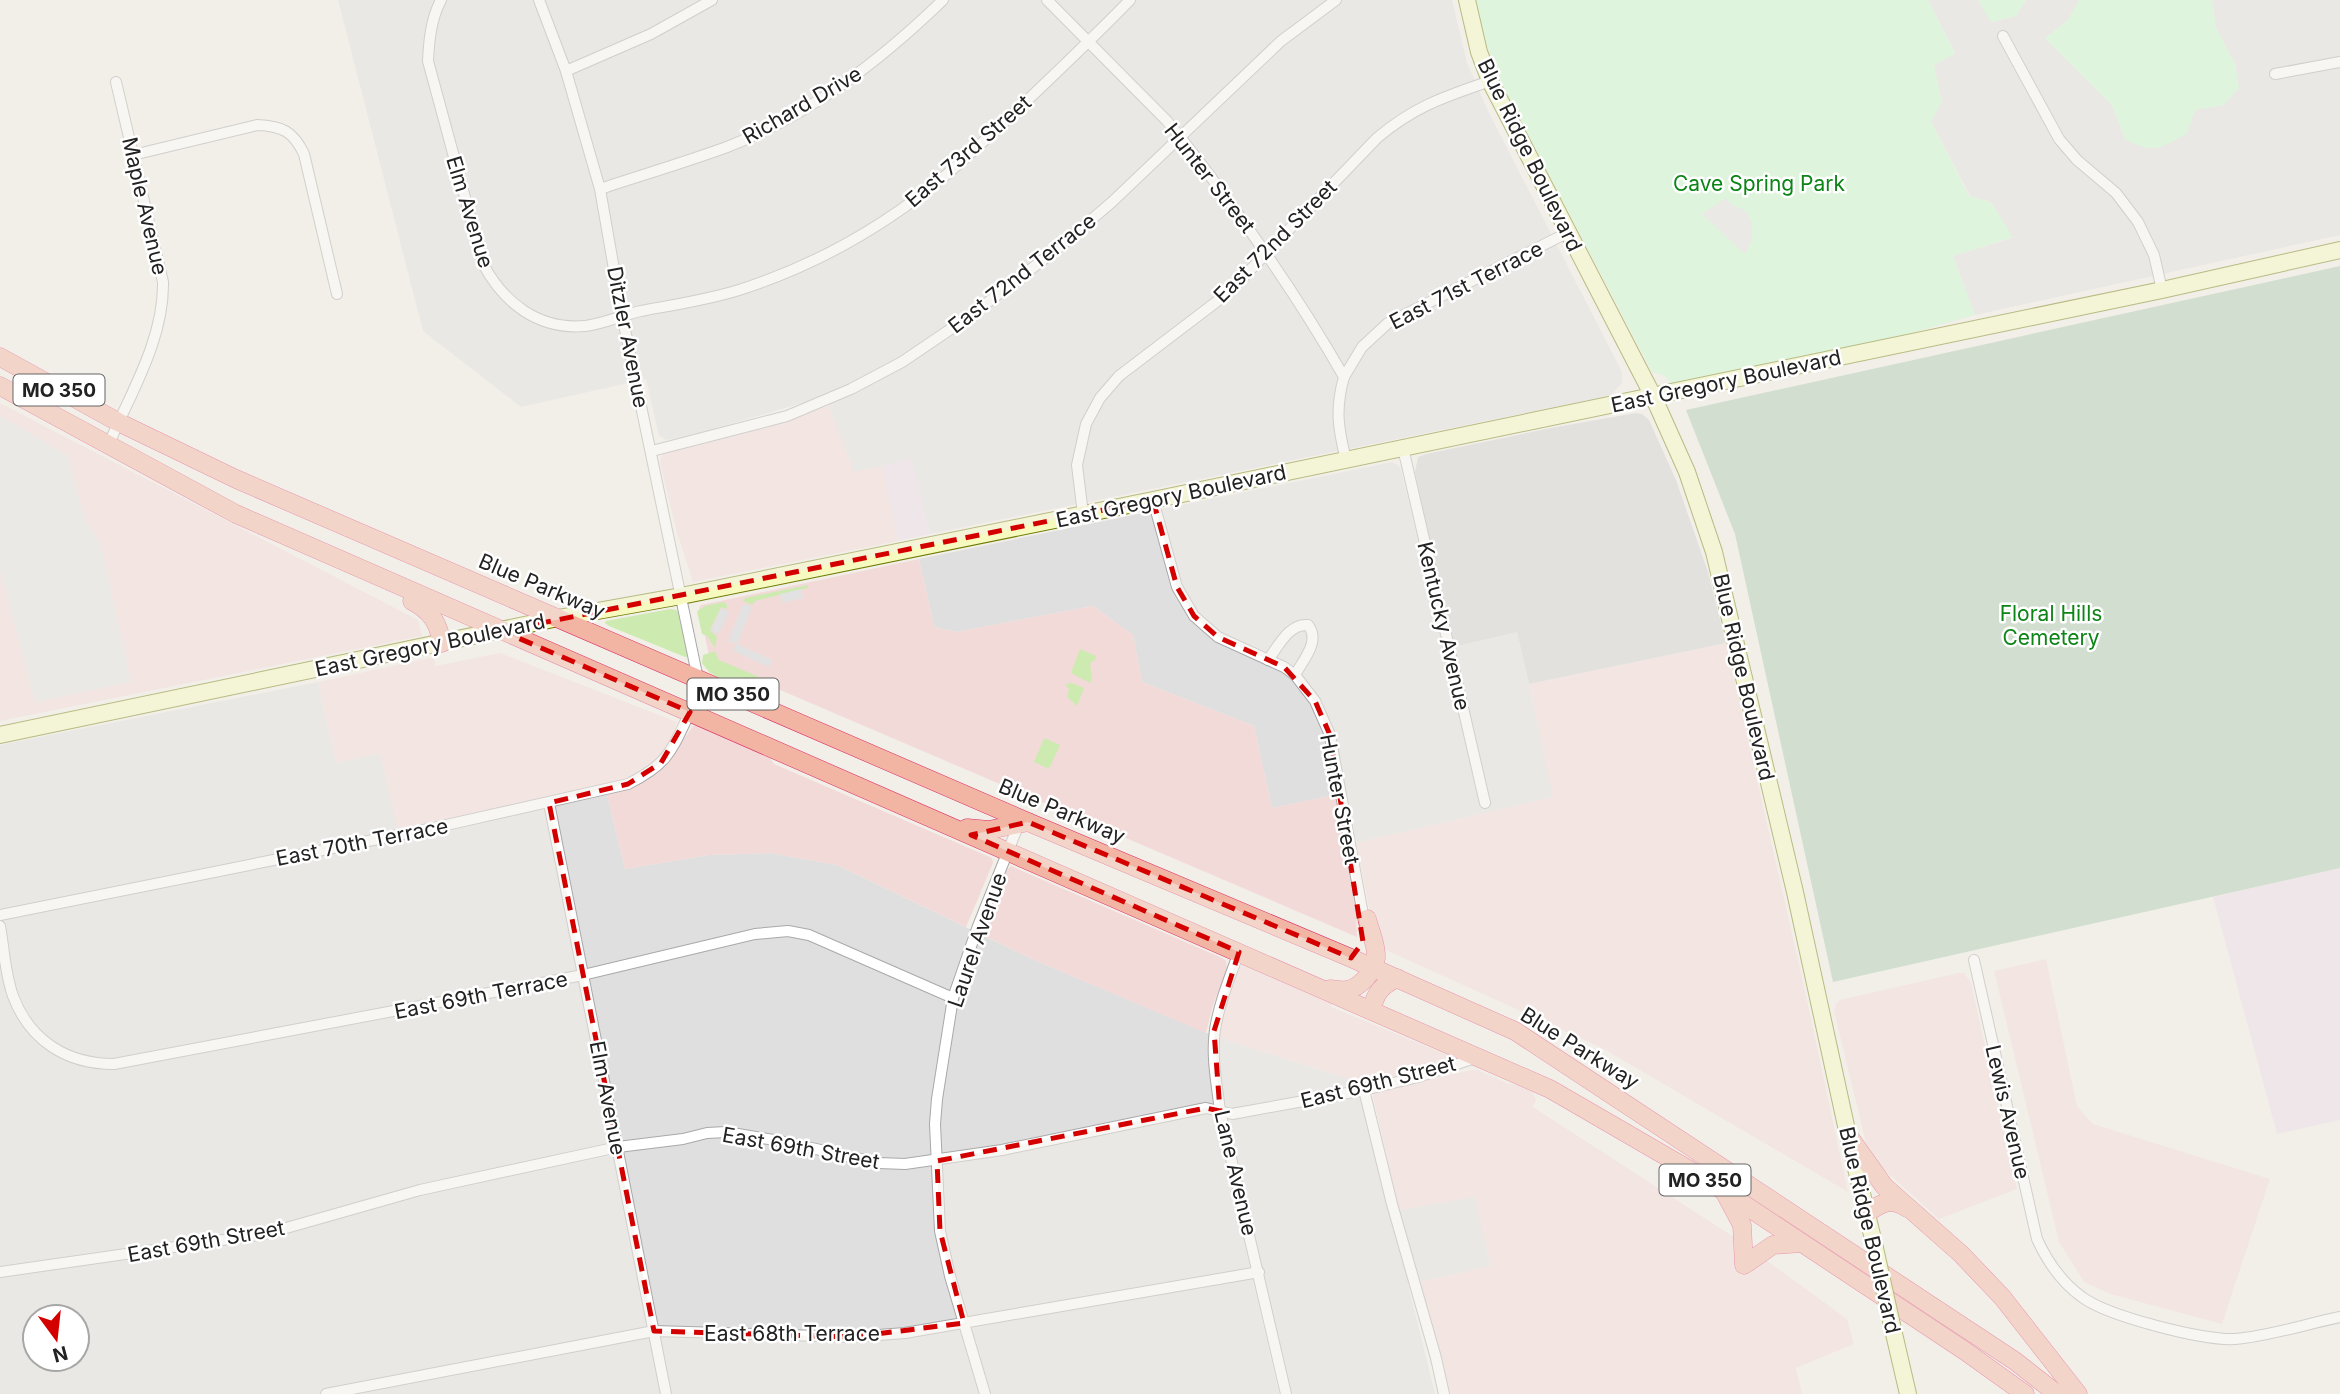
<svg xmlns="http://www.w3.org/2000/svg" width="2340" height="1394" viewBox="0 0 2340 1394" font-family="Inter,sans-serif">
  <rect width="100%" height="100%" fill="#f2efe9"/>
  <g fill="#e0dfdf" fill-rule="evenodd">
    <polygon points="338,0 1452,0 1467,63 1488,111 1622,372 1622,383 1611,395 1594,399 930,534 912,459 854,473 825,396 700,433 667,440 659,436 646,379 521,407 423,331"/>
    <polygon points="1928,0 1978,0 1992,22 2016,16 2026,0 2079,0 2068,20 2045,38 2112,105 2125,139 2194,110 2224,105 2235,64 2216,28 2212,0 2340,0 2340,235 1975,315 1953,256 2012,238 1991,202 1970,196 1931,121 1941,102 1934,65 1955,53"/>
    <polygon points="1392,462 1398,465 1401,470 1444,649 1517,632 1554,797 1356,843 1345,793 1272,808 1254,726 1142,682 1133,635 1093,606 956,632 934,627 919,559"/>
    <path d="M318,682l18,81 44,-10 21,86 206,-44 18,74 85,-14 61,-2 66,12 195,94 187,79 133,42 5,4 -142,30 64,280h-1279v-649zM35,1317h42v42h-42z"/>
    <polygon points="1355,1096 1361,1096 1365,1100 1388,1212 1475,1196 1491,1267 1408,1284 1435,1394 1290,1394 1229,1126 1230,1121 1235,1119"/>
  </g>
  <g fill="#f2dad9">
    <polygon points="0,403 418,620 422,636 0,721"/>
    <polygon points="829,406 854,472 882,466 898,541 693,582 676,529 660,463 662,453 751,431"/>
    <polygon points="919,559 934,627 956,632 1093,606 1133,635 1142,682 1254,726 1272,808 1335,795 1355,895 1357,937 710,660 699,608 701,605"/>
    <polygon points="1726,643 1805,991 1848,1192 1602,1048 1379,947 1375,938 1356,843 1553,797 1529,684"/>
    <polygon points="500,653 677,722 670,743 654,764 638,775 615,784 398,829 380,753 336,763 318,682 434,657 435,666"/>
    <polygon points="698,725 767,754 774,764 992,858 993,863 966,927 837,865 771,853 710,855 625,869 607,795 647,780 667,763 693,726"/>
    <polygon points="1011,866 1222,958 1226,961 1227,968 1212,1008 1206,1033 1032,959 981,934 1007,870"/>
    <polygon points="2046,959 2077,1106 2093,1124 2270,1179 2222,1324 2110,1294 2084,1282 2059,1242 1994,971"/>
    <polygon points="1245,963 1332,999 1331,1007 1447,1055 1448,1063 1445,1065 1357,1084 1352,1080 1219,1038 1226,1000 1232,983 1241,966"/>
    <polygon points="1958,973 1964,973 1971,983 2017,1189 1939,1219 1869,1156 1834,1011 1836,1004 1840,1000"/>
    <polygon points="1472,1070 1478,1070 1509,1084 1517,1084 1533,1093 1536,1100 1533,1107 1737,1239 1847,1319 1854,1344 1796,1368 1802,1394 1446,1394 1420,1282 1491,1266 1475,1197 1399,1210 1373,1097 1374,1093 1379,1090"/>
  </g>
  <g fill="#ebdbe8">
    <polygon points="912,459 930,534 898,541 882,466"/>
    <polygon points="2340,868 2340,1120 2277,1134 2213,897"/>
  </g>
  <polygon fill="#d0d0d0" points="1636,413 1642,414 1649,420 1676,480 1708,572 1726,643 1529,684 1517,632 1453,647 1415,472 1418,457 1426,454 1551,428"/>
  <g fill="#cdebb0">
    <polygon points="808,585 808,588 755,601 752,605 743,601 745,598"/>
    <polygon points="724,602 727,605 727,609 721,607 710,630 717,637 715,648 707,636 702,634 697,611 705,606"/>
    <polygon points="670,609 676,610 682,615 690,656 685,657 609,626 605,623 606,621"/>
    <polygon points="1080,649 1096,656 1095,660 1090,663 1092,678 1090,683 1071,673"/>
    <polygon points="715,651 719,660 764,679 768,683 761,695 719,678 709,672 702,663 703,655"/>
    <polygon points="1072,683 1084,688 1077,706 1067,697 1069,689 1065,684"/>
    <polygon points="1044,738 1060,745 1049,769 1034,762"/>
  </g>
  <polygon fill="#aacbaf" points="2340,266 2340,868 1833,982 1735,534 1686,410"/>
  <g fill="#c8facc">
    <path d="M1475,0h453l27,54 -21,11 8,37 -11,19 38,75 22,6 22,35 -60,19 22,59 -81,23 -219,48 -12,-11 -11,-3 -143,-274c-12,-29 -32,-67 -34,-98z"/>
    <polygon points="1978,0 2026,0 2016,16 1991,22"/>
    <path d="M2079,0h133l4,28 19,36 4,24 -15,17 -29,5 -8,24c-28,15 -34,20 -62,5l-13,-34 -67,-67 23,-18z"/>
  </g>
  <g fill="#e2e2e2">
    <polygon points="1726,198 1732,205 1746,211 1752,224 1752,239 1745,254 1702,214"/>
    <polygon points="0,416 67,455 86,521 101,545 131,682 35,702 0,571"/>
    <polygon points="801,589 803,598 782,603 780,594"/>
    <polygon points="743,604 752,607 737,644 772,660 769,667 733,651 736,644 728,641"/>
    <polygon points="721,608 729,612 719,634 711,631"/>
  </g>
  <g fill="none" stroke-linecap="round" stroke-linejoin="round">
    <defs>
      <g id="minor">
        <path d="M441,0c-10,19 -12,40 -13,61l55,203c21,39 55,66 102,62 19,-2 37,-11 56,-15 32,-6 66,-11 98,-21 75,-24 146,-64 207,-115 24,-20 47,-43 70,-64 39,-37 77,-73 114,-111"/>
        <polyline points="539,0 566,71 600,189 622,315 698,679"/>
        <path d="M1047,0l120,121 14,17c60,77 115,155 163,239 -9,32 -6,51 2,83"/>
        <polyline points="2003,36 2059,139 2077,160 2116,193 2138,222 2154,255 2162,290"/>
        <polyline points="566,71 651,34 712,0"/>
        <polyline points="2275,74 2340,62"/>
        <path d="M133,155l124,-30c25,1 36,6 47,29l33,140"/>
        <path d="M600,189c42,-14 86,-27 127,-42 83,-32 153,-86 216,-147"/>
        <polyline points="1344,377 1362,347 1388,323 1567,233"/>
        <path d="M108,446c22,-52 56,-106 55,-164l-47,-200"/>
        <polyline points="1403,448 1485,803"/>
        <polyline points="652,451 787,416 851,389 902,362 970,316 1057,249 1112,202 1281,41 1336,0"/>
        <polyline points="1153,500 1177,587 1194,616 1218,637 1284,667 1295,675 1315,701 1330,735 1364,920"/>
        <path d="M1083,514l-6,-49 9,-41 14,-26 19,-22 109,-83 149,-155c38,-32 67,-41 113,-57"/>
        <path d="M1268,660c10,-13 21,-37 40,-35 13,16 -5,35 -13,50"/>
        <polyline points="549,803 666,1394"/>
        <path d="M0,915l433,-87 195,-44c40,-20 43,-32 62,-72"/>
        <path d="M0,926c4,22 5,48 13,70 17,45 54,68 101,68l469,-89 172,-41 33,-3 21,4 144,63"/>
        <path d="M1239,952c-9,25 -20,51 -24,78 -4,26 2,55 5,81l66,283"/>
        <path d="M1974,960l63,279c11,24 24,43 45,58 25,19 122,44 153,42 35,-3 71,-15 105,-22"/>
        <polyline points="1364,1090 1392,1204 1436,1358 1444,1394"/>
        <polyline points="0,1272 265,1234 420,1190 618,1147 683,1139 707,1133 726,1132 780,1141 879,1163 905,1164 1002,1150 1206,1108 1232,1114 1364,1090 1418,1077 1478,1057"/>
        <polyline points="326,1394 654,1331 852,1337 905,1333 1259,1272"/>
        <polyline points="985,1394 950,1276 940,1231 935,1124 937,1099 953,998 978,926 1020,821"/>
      </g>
      <g id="secondary">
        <polyline points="1467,0 1479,52 1490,81 1653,396 1687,472 1714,552 1795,892 1848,1135 1873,1239"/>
        <polyline points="0,735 558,618 681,596 1153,500 2162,290 2340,250"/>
        <polyline points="1892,1325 1908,1394"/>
      </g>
      <g id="trunk">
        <polyline points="0,357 118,422 236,479 1028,822 1351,958 1515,1031 2015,1361 2057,1394"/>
        <polyline points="0,386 236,514 1550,1089 1707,1180 1965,1351 2025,1394"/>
        <path d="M412,601c19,10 26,21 30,42"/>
        <polyline points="967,828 989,830 1028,822"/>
        <path d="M1330,989c5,0 12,2 17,1 13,-2 28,-20 29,-32 1,-13 -6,-27 -9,-39"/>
        <path d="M1372,1010c3,-17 9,-24 25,-32"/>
        <polyline points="1848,1135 1884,1186 1961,1254 2002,1297 2078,1394"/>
        <polyline points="1726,1195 1742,1225 1744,1265 1773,1245 1802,1243"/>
        <path d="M1867,1213c14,-10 24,-16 40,-5"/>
      </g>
    </defs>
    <use href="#minor" stroke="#a9a9a9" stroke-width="12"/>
    <use href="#secondary" stroke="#707d05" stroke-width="18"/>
    <use href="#trunk" stroke="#dc2a67" stroke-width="19"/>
    <use href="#minor" stroke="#fff" stroke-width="10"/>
    <use href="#secondary" stroke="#f7fabf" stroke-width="16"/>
    <use href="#trunk" stroke="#f2b4a3" stroke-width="18"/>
    <defs>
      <polyline id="secondary-bridge" points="1873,1239 1892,1325"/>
    </defs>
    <use href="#secondary-bridge" stroke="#707d05" stroke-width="18" stroke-linecap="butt"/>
    <use href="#secondary-bridge" stroke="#f7fabf" stroke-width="16"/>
  </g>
  <path d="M0 0H2340V1394H0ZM1153,500l24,87 17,29 24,21 66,30 31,34 15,34 33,207 -12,16 -323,-136 -57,13 268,117 -25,79 6,80 -14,-3 -269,53 3,70 24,92 -112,14 -198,-6 -105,-528 79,-19 33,-21 29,-51 -188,-81z" fill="#f2efe9" fill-opacity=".55" fill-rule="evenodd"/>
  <path fill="none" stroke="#d40000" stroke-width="5" stroke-dasharray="14 9" stroke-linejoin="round" d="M1153,500l24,87 17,29 24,21 66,30 31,34 15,34 33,207 -12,16 -323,-136 -57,13 268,117 -25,79 6,80 -14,-3 -269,53 3,70 24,92 -112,14 -198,-6 -105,-528 79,-19 33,-21 29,-51 -188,-81z"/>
  <g text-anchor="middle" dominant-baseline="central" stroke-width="5" stroke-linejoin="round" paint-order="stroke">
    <g fill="#fff" stroke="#646464" stroke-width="2">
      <rect x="13.5" y="374.5" width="91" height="31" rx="5"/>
      <rect x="687.5" y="678.5" width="91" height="31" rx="5"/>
      <rect x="1659.5" y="1164.5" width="91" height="31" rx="5"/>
    </g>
    <g font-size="19" font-weight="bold" fill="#222">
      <text x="59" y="390">MO 350</text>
      <text x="733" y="694">MO 350</text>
      <text x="1705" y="1180">MO 350</text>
    </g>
    <g font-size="21" fill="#222" stroke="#fff">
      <text transform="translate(802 105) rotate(-30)">Richard Drive</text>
      <text transform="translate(968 151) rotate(-41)">East 73rd Street</text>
      <text transform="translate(1530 155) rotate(64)">Blue Ridge Boulevard</text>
      <text transform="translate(1210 178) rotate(52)">Hunter Street</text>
      <text transform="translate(145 206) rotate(77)">Maple Avenue</text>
      <text transform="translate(470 212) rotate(73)">Elm Avenue</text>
      <text transform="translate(1275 241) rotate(-45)">East 72nd Street</text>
      <text transform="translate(1022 273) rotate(-38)">East 72nd Terrace</text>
      <text transform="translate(1466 285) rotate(-27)">East 71st Terrace</text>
      <text transform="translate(628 337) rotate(79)">Ditzler Avenue</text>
      <text transform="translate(1726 381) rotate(-12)">East Gregory Boulevard</text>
      <text transform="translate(1171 496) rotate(-12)">East Gregory Boulevard</text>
      <text transform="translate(542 586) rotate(23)">Blue Parkway</text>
      <text transform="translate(1444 626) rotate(77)">Kentucky Avenue</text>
      <text transform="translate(430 645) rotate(-12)">East Gregory Boulevard</text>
      <text transform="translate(1744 677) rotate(77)">Blue Ridge Boulevard</text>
      <text transform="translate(1340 799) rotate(79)">Hunter Street</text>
      <text transform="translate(1062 811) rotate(23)">Blue Parkway</text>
      <text transform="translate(362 842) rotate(-11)">East 70th Terrace</text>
      <text transform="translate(977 940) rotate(-71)">Laurel Avenue</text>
      <text transform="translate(481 995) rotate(-11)">East 69th Terrace</text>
      <text transform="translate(1580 1048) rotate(32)">Blue Parkway</text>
      <text transform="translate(1378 1082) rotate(-14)">East 69th Street</text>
      <text transform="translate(608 1098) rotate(79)">Elm Avenue</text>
      <text transform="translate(2008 1112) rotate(77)">Lewis Avenue</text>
      <text transform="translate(801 1148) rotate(10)">East 69th Street</text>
      <text transform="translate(1236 1173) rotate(77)">Lane Avenue</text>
      <text transform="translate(1870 1230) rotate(77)">Blue Ridge Boulevard</text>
      <text transform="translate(206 1241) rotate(-10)">East 69th Street</text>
      <text x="792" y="1333">East 68th Terrace</text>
    </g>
    <g font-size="21" fill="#0c8416" stroke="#fff">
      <text x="1759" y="183">Cave Spring Park</text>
      <text x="2051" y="613">Floral Hills<tspan x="2051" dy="24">Cemetery</tspan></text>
    </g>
  </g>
  <g transform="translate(56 1338) rotate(165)"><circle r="33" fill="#ffffff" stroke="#a7a7a7" stroke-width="2"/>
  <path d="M0-5L12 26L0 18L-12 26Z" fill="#d40000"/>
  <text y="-10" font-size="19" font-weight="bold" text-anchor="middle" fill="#222222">N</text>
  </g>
</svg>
